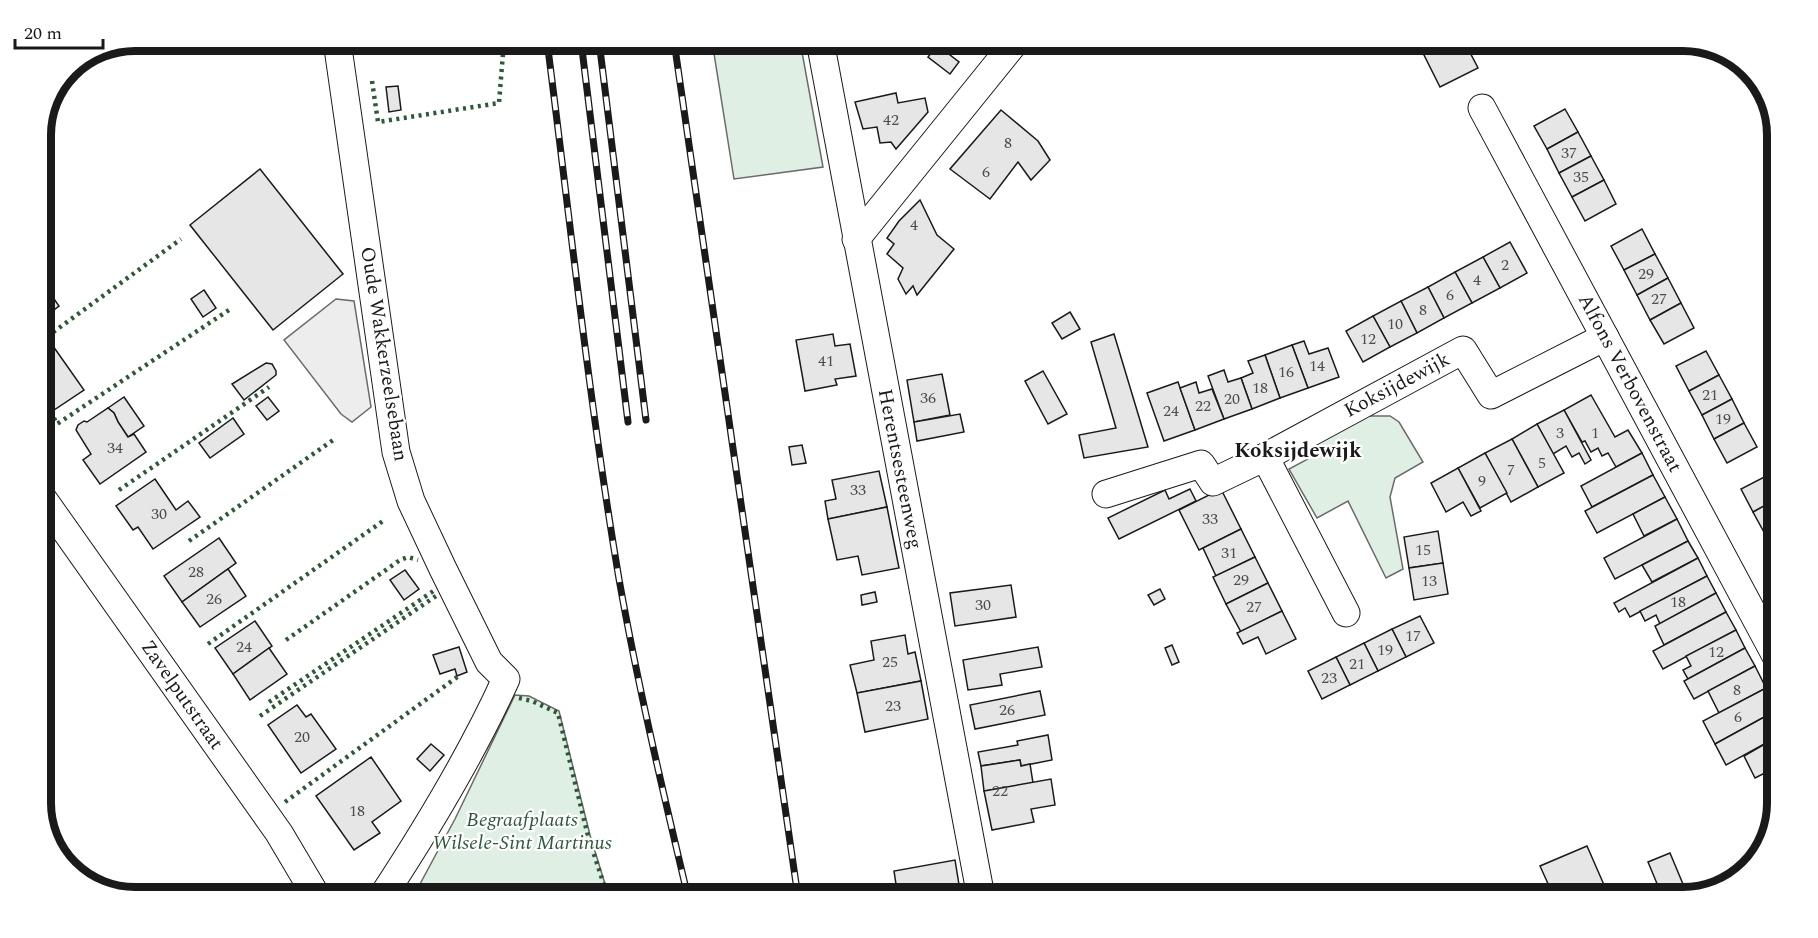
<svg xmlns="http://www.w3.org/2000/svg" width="1818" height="938" viewBox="0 0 1818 938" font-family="Spectral,serif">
  <rect width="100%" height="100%" fill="#fff"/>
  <g fill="#e0efe3" stroke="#6a6a6a" stroke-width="1.5">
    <polygon points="712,41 800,41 823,167 734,179"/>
    <polygon points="1358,416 1390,416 1399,422 1423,462 1395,478 1390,497 1403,569 1386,578 1348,501 1317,518 1289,469 1308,459 1303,445"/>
    <polygon points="515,695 529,696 559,711 590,835 609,897 413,897 455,819"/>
  </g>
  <polygon fill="#ededed" stroke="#6a6a6a" stroke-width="1.5" points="336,299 354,301 371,407 352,422 341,414 284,340"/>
  <g fill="#e6e6e6" stroke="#1a1a1a" stroke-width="1.5">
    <polygon points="1432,41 1464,41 1478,68 1440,87 1420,47"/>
    <polygon points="937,45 959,62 950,74 928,57"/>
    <polygon points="398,86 401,110 389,112 386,87"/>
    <polygon points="896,93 898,103 925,98 928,112 896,149 891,142 880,143 877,127 863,129 855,102"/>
    <polygon points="1565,109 1578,132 1547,149 1534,126"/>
    <polygon points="1001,110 1038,141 1050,160 1031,180 1018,162 990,199 950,169"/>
    <polygon points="1578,132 1591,156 1559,173 1547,149"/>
    <polygon points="1591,156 1604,180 1572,197 1559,173"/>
    <polygon points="260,169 343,274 273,330 190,225"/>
    <polygon points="1604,180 1616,204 1585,221 1572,197"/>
    <polygon points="41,186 48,195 41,201"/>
    <polygon points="920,200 937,235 954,249 917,295 913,286 906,294 898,279 903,268 887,254 894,244 887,238 899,221"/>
    <polygon points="1642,229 1655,254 1624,270 1611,246"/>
    <polygon points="1510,242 1527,273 1500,288 1483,257"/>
    <polygon points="1655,254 1668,278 1637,295 1624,270"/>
    <polygon points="1483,257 1500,288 1472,303 1455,272"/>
    <polygon points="1455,272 1472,303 1444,318 1428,287"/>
    <polygon points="1668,278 1681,303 1650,320 1637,295"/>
    <polygon points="41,280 59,306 41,320"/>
    <polygon points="1428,287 1444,318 1417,333 1401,301"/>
    <polygon points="204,290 216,308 203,317 191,299"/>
    <polygon points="1401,301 1417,333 1390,347 1373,316"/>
    <polygon points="1681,303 1694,328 1664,344 1650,320"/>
    <polygon points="1070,312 1080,329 1062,339 1052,323"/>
    <polygon points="1373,316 1390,347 1363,362 1346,331"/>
    <polygon points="833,334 835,346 850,344 856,376 835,379 837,385 805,391 796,340"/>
    <polygon points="1114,334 1148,447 1084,458 1079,435 1116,428 1091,342"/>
    <polygon points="1304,341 1309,354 1328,348 1339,377 1308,388 1292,345"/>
    <polygon points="1292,345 1308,388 1280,398 1265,355"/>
    <polygon points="53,346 84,390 51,412 42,400 45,397 41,391 41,355"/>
    <polygon points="1706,351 1719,375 1689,391 1676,366"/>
    <polygon points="1265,355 1280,398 1252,409 1241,378 1253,373 1248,361"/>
    <polygon points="266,363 272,364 276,371 276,375 244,400 232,384"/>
    <polygon points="1224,370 1228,382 1241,378 1252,409 1224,419 1208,376"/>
    <polygon points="1043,371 1067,414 1048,424 1025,381"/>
    <polygon points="942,374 950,415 914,422 907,380"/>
    <polygon points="1719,375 1732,399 1702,415 1689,391"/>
    <polygon points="1178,382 1195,430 1164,441 1147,393"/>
    <polygon points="1196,382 1199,393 1212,389 1224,419 1195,430 1180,388"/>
    <polygon points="1591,395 1615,437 1628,430 1642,453 1616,467 1608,453 1602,456 1598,448 1591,452 1585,441 1582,442 1564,410"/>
    <polygon points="124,397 144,426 128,437 118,422 114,413 108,408"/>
    <polygon points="268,397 279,411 267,420 256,406"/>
    <polygon points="1732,399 1744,423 1714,439 1702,415"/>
    <polygon points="108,408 114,413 118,422 128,437 134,434 146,452 100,484 83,460 91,454 76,430 78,425 84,421 87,422"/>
    <polygon points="1564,410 1591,460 1585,464 1579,453 1572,457 1566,446 1553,454 1537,424"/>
    <polygon points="960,414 964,432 917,441 914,422"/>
    <polygon points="233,418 244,434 210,458 199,443"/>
    <polygon points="1744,423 1757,447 1727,463 1714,439"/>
    <polygon points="1537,424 1564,473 1538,487 1512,439"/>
    <polygon points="1512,439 1538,487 1511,502 1485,453"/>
    <polygon points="802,445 806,463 792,465 789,447"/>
    <polygon points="1485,453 1507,493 1480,508 1458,468"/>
    <polygon points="1642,453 1653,475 1592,507 1581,486"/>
    <polygon points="1458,468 1481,511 1471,516 1463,502 1446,512 1431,483"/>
    <polygon points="879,471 887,507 828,519 825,501 836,499 832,480"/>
    <polygon points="1772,473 1777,482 1777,499 1753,512 1741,489"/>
    <polygon points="1653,475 1665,497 1597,533 1585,511"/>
    <polygon points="155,479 176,510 188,501 200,517 153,549 138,527 133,530 116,506"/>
    <polygon points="1190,489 1196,501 1119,539 1108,518 1165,490 1169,499"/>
    <polygon points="1221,489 1241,529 1199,550 1179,510"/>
    <polygon points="1665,497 1677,519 1644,536 1633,514"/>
    <polygon points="1777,499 1777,528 1765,534 1753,512"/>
    <polygon points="887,507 899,568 862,575 858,556 837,560 828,519"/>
    <polygon points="1677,519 1688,541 1615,579 1604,558"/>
    <polygon points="1777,528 1777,557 1765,534"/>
    <polygon points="1241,529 1255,557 1216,576 1203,548"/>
    <polygon points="1438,531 1443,563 1409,568 1404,537"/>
    <polygon points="219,538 236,563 182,602 164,576"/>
    <polygon points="1688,541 1698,558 1652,582 1642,565"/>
    <polygon points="1255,557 1268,583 1226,604 1213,577"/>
    <polygon points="1698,558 1707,576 1630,617 1625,608 1619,612 1614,603"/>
    <polygon points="1443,563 1448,594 1414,600 1409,568"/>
    <polygon points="228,569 246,596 200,627 182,602"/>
    <polygon points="405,570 419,589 404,600 390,580"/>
    <polygon points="1707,576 1716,593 1660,624 1656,615 1645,621 1640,611"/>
    <polygon points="1268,583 1282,611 1241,632 1226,604"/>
    <polygon points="1011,585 1016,617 955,626 950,593"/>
    <polygon points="1160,589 1165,599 1154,605 1148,595"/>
    <polygon points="875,592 877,602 862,605 861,595"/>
    <polygon points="1716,593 1726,612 1664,645 1655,626"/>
    <polygon points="1282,611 1296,639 1266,654 1258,637 1243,644 1237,633"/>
    <polygon points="1726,612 1736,630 1663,669 1653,651"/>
    <polygon points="1420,616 1434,643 1406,657 1392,629"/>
    <polygon points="255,621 272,646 233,674 215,648"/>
    <polygon points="1392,629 1406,657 1378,671 1364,643"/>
    <polygon points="1736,630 1745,648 1688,679 1683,670 1691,666 1686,656"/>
    <polygon points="905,635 908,654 915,652 921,681 857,693 850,665 874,660 871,641"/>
    <polygon points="1364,643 1378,671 1350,685 1336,657"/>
    <polygon points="1172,645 1179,662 1172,665 1165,648"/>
    <polygon points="459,647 467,672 457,676 455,669 440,674 433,655"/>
    <polygon points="1038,647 1042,667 1000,674 1002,685 968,690 963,660"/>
    <polygon points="269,648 287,674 250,700 233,674"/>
    <polygon points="1745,648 1755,666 1694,699 1684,681"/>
    <polygon points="1336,657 1350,685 1322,699 1308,671"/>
    <polygon points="1755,666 1766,688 1719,713 1708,691"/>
    <polygon points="921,681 928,719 865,732 857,693"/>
    <polygon points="1766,688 1777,710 1715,744 1703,721"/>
    <polygon points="1040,691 1045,715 975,729 970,705"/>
    <polygon points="297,705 306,717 311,714 336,749 301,773 268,725"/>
    <polygon points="1777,710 1777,737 1726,765 1715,744"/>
    <polygon points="1048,735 1052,760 1021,766 1020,760 981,766 978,752 1018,745 1017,741"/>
    <polygon points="1777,737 1777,767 1755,778 1744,756"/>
    <polygon points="431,744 444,755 430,771 417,759"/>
    <polygon points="371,757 401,801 372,822 380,833 354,850 316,796"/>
    <polygon points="1020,760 1021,766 1030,764 1033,783 984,791 981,766"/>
    <polygon points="1051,779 1055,805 1031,809 1034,822 992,830 984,791"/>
    <polygon points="1587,846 1608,894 1600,897 1554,897 1540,866"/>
    <polygon points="1670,853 1688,896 1642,897 1640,893 1658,886 1648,862"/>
    <polygon points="955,860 961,897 898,897 894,871"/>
    <polygon points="1744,872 1735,882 1699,893 1699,891"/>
  </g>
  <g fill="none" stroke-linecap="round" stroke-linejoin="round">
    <defs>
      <g id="minor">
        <path d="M337,41l59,411 15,49 32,68 46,93 17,17c-35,77 -78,148 -124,218"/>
        <polyline points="820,41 981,897"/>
        <polyline points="1482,108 1777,658"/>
        <polyline points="856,239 1016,41"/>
        <polyline points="1265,457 1463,350 1491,395 1605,337"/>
        <polyline points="1106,494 1201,464 1213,482 1265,457 1346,613"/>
        <polyline points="41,496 279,833 317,897"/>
      </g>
    </defs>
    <use href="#minor" stroke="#1a1a1a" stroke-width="29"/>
    <use href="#minor" stroke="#fff" stroke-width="27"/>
    <defs>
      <g id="rail">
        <path d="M547,41c23,179 42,360 72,538 19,107 44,213 69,318"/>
        <polyline points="581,41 628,422"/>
        <polyline points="599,41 646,420"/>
        <polyline points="674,41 798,897"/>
      </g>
    </defs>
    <use href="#rail" stroke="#1a1a1a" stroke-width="7"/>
    <use href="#rail" stroke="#fff" stroke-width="4.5" stroke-dasharray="14" stroke-linecap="butt"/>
    <g stroke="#2b5a34" stroke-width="4.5" stroke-dasharray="3 4.5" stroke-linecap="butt">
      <polyline points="372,81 378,122 499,103 504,41"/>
      <polyline points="41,341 181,239"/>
      <polyline points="54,418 57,424 232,308"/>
      <polyline points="119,490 269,387"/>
      <polyline points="189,541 336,438"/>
      <polyline points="286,640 400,560 408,557 418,560"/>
      <polyline points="208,644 383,521"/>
      <polyline points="519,698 532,701 558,713 588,836 608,897"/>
      <polyline points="269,702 435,590"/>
      <polyline points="260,716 439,594"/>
      <polyline points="285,802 460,675"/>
    </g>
  </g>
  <g text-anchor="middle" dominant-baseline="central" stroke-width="4.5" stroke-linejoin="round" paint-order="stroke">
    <g font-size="16" fill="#4d4d4d">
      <text x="891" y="120">42</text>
      <text x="1008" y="143">8</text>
      <text x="1569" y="153">37</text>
      <text x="986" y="172">6</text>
      <text x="1581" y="177">35</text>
      <text x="914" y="225">4</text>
      <text x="1505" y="265">2</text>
      <text x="1646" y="274">29</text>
      <text x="1477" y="280">4</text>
      <text x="1450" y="295">6</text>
      <text x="1659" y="299">27</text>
      <text x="1423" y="310">8</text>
      <text x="1395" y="324">10</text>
      <text x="1368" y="339">12</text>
      <text x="826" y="361">41</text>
      <text x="1317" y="366">14</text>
      <text x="1286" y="372">16</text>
      <text x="1260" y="388">18</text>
      <text x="1710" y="395">21</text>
      <text x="928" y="398">36</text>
      <text x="1232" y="399">20</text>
      <text x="1203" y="406">22</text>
      <text x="1171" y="411">24</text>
      <text x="1723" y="419">19</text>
      <text x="1560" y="433">3</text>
      <text x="1595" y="433">1</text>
      <text x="115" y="448">34</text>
      <text x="1542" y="463">5</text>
      <text x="1511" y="470">7</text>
      <text x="1482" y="481">9</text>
      <text x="858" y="490">33</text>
      <text x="159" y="514">30</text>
      <text x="1210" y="519">33</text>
      <text x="1423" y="550">15</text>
      <text x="1229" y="553">31</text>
      <text x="196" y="572">28</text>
      <text x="1241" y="580">29</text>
      <text x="1429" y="581">13</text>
      <text x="214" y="599">26</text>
      <text x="1678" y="602">18</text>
      <text x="983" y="605">30</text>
      <text x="1254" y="607">27</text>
      <text x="1413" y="636">17</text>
      <text x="244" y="647">24</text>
      <text x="1385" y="650">19</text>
      <text x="1716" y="652">12</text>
      <text x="890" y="662">25</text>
      <text x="1357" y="664">21</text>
      <text x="1329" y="678">23</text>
      <text x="1737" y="690">8</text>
      <text x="893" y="706">23</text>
      <text x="1007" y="710">26</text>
      <text x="1738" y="717">6</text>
      <text x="302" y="737">20</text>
      <text x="1000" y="791">22</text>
      <text x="357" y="811">18</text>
    </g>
    <g font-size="20" fill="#1a1a1a" stroke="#fff">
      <text transform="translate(384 354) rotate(81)">Oude Wakkerzeelsebaan</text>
      <text transform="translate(1630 383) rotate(62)">Alfons Verbovenstraat</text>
      <text transform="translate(1397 385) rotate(-28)">Koksijdewijk</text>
      <text transform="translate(900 469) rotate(79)">Herentsesteenweg</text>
      <text transform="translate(182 695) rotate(55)">Zavelputstraat</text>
    </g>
    <g font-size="20" font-style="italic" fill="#2b5a34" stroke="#fff">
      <text x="522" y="820">Begraafplaats<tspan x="522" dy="23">Wilsele-Sint Martinus</tspan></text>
    </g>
    <g font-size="21" font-weight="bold" fill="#1a1a1a" stroke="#fff">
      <text x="1298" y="451">Koksijdewijk</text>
    </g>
  </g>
  <path d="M0 0H1818V938H0ZM135 51H1683A84 84 0 0 1 1767 135V803A84 84 0 0 1 1683 887H135A84 84 0 0 1 51 803V135A84 84 0 0 1 135 51Z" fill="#fff" fill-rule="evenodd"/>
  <path fill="none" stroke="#1a1a1a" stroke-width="8" d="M135 51H1683A84 84 0 0 1 1767 135V803A84 84 0 0 1 1683 887H135A84 84 0 0 1 51 803V135A84 84 0 0 1 135 51Z"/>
  <path d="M15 39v9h88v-9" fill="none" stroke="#1a1a1a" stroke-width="3"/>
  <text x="24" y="39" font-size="18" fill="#1a1a1a" stroke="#ffffff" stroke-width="4.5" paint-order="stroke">20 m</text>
</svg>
